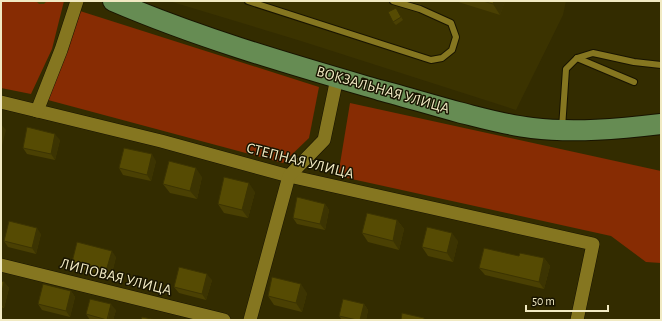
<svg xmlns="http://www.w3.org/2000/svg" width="662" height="321" viewBox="0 0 662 321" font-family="'Alegreya Sans',sans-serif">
  <rect width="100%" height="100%" fill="#332c00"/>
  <polygon fill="#3b3300" points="169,1 566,1 563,15 516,110 301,41"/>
  <g fill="#872c03">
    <polygon points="1,1 64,1 52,49 31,94 1,88"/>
    <polygon points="80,11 319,87 309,138 283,163 48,100"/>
    <polygon points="350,103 661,171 661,263 646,262 611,236 338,176"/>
  </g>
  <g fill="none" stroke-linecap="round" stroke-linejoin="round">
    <defs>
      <g id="lane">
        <polyline points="248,1 431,60 442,58 452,50 456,37 451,23 420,9 393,1"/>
        <polyline points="577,58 634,82"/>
        <polyline points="562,128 566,69 577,58 593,53 634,62 661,65"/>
      </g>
      <g id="street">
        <polyline points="1,102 161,141 289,176 593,244 577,320"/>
        <polyline points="37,111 61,50 77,1"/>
        <polyline points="1,265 224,320"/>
        <polyline points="250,320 289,176 324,140 337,78"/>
      </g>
      <path id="primary" d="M113,1c86,37 177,63 266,89 27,7 53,15 79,22 24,6 48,13 74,16 42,5 87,1 129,-4"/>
    </defs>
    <use href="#lane" stroke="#181400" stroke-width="8"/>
    <use href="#street" stroke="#181400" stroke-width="14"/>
    <use href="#primary" stroke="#181400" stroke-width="22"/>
    <use href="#lane" stroke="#857620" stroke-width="6"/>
    <use href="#street" stroke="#857620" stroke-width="13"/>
    <use href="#primary" stroke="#668c53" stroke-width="20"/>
  </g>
  <g fill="#4a4003">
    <polygon points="36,1 47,1 44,4 39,4"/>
    <polygon points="455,1 505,1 500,15"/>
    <polygon points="396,8 403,20 396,25 393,22"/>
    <polygon points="60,140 55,160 27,154 23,148"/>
    <polygon points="156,161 151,181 123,175 119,168"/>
    <polygon points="202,177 197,199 170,193 163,184"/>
    <polygon points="255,192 248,218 224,213 218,204"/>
    <polygon points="325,204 329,210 325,230 297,224 293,218"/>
    <polygon points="397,220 404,229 399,250 368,242 362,233"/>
    <polygon points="41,234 36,254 8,247 4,241"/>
    <polygon points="458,241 453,262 428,256 422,247"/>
    <polygon points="519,256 544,258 550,266 544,289 485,275 479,268"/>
    <polygon points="116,257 111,277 76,268 72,262"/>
    <polygon points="212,280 206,300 179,293 174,287"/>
    <polygon points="1,281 4,282 9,288 4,308 1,307"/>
    <polygon points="71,291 75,297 70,317 42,310 38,304"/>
    <polygon points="307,293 302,312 274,305 268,296"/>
    <polygon points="364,304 368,310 366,320 342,320 339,316"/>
    <polygon points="116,310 113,320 90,320 86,314"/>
  </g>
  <g fill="#3c3402">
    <polygon points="494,1 505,1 500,15 493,4"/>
    <polygon points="1,124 6,130 1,150"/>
    <polygon points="55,134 60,140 55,160 51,154"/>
    <polygon points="152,154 156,161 151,181 147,175"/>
    <polygon points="196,168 202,177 197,199 190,191"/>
    <polygon points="249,183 255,192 248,218 242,210"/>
    <polygon points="325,204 329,210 325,230 320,224"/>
    <polygon points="397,220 404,229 399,250 393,241"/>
    <polygon points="37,228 41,234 36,254 32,248"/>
    <polygon points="452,233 458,241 453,262 447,253"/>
    <polygon points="112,251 116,257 111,277 106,271"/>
    <polygon points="544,258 550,266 544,289 539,282"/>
    <polygon points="207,274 212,280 206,300 202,294"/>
    <polygon points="4,282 9,288 4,308 1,304 1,296"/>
    <polygon points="301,284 307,293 302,312 296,303"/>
    <polygon points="71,291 75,297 70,317 66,311"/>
    <polygon points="111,304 116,310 113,320 108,320"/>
    <polygon points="364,304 368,310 366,320 360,320"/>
  </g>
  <g fill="#564b03" stroke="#3c3402">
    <polygon points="483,1 494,1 493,4"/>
    <polygon points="396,8 401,17 393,22 388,12"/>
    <polygon points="27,127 55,134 51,154 23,148"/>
    <polygon points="124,148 152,154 147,175 119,168"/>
    <polygon points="169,161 196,168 190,191 163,184"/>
    <polygon points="224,177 249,183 242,210 218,204"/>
    <polygon points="297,197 325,204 320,224 293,218"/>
    <polygon points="367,213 397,220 393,241 362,233"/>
    <polygon points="9,221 37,228 32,248 4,241"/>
    <polygon points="427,227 452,233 447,253 422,247"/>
    <polygon points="77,242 112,251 106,271 72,262"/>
    <polygon points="484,248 519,256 520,253 544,258 539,282 479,268"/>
    <polygon points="179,267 207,274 202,294 174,287"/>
    <polygon points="272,277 301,284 296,303 268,296"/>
    <polygon points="1,281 4,282 1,296"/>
    <polygon points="43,284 71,291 66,311 38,304"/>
    <polygon points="90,299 111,304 107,320 86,314"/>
    <polygon points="343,299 364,304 360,320 357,320 339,316"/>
    <polygon points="402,313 424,318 424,320 401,320"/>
    <polygon points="142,317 156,320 141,320"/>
  </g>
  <g text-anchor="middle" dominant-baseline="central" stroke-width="3" stroke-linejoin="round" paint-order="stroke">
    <g font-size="15" fill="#f1eac3" stroke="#181400">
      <text transform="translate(383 90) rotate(16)">ВОКЗАЛЬНАЯ УЛИЦА</text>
      <text transform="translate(300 161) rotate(14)">СТЕПНАЯ УЛИЦА</text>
      <text transform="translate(116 277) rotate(14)">ЛИПОВАЯ УЛИЦА</text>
    </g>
  </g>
  <rect width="662" height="321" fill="none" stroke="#f1eac3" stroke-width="4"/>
  <path d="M526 305v6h82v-6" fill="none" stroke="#f1eac3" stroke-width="2"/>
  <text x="532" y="305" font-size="12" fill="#f1eac3" stroke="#181400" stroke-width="3" paint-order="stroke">50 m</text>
</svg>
